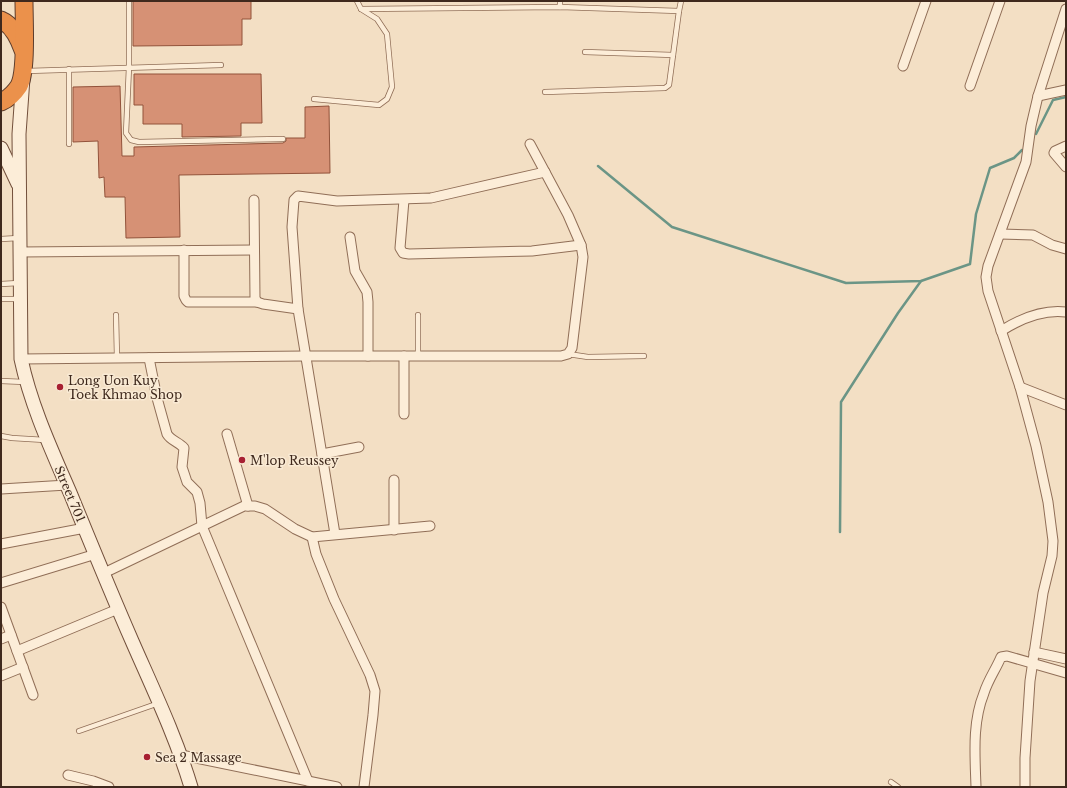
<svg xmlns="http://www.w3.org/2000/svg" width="1067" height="788" viewBox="0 0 1067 788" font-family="'Libre Baskerville',serif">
  <rect width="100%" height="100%" fill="#f3dfc4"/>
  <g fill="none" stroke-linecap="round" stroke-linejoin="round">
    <g stroke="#6b9586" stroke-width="2.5">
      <polyline points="1036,134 1053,100 1066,97"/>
      <polyline points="598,166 672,227 846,283 921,281 970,264 976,214 990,168 1014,158 1022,150"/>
      <polyline points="840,532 841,402 898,313 921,281"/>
    </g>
  </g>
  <g fill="#d69175" stroke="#92523a">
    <polygon points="133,1 251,1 251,19 242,19 242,45 133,46"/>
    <polygon points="134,74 261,74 262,123 241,123 241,136 182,137 182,124 143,124 143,105 134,105"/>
    <polygon points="120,86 122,156 134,156 134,147 283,143 286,141 286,138 305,138 305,107 329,106 330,173 179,175 180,237 126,238 125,197 105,197 104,177 99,178 98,141 73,142 73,87"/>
  </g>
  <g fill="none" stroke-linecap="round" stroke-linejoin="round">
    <defs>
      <g id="lane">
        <polyline points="129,1 129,67 126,133 131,140 139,142 283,139"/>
        <polyline points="560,7 560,1"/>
        <polyline points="361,9 560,7 679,11 681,1"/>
        <polyline points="585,52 673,55"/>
        <polyline points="27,71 221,65"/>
        <polyline points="545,92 665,88 669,85 679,11"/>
        <polyline points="314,99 379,105 387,99 392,87 387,34 377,19 361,9 357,1"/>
        <polyline points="69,144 69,69"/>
        <polyline points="1,239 19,238"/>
        <polyline points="1,284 19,283"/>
        <polyline points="1,299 19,299"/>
        <polyline points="116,315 117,358"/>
        <polyline points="568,354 588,357 644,356"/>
        <polyline points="418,356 418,315"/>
        <polyline points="1,381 25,382"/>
        <polyline points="1,436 12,438 45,440"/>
        <polyline points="79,731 159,703"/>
        <polyline points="891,782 898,787"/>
      </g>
      <g id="street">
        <polyline points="903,66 926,1"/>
        <polyline points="970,86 1000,1"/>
        <polyline points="1038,96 1066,90"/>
        <polyline points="1066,146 1055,151 1054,153 1066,167"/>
        <polyline points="254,200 255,298 257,302"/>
        <polyline points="404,200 400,248 403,253 409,254 532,251 581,245"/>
        <polyline points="1000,234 1033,235 1052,245 1066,249"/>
        <polyline points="350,237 355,271 367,292 368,302 368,356"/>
        <polyline points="184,250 184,296 186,300 188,302 257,302 263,304 298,309"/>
        <polyline points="20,252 254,250"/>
        <path d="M1001,331c19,-12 41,-22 65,-19"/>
        <path d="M149,358l8,40 10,36c4,7 12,8 17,14l-2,19 5,15 10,10 3,11 2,23 106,255"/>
        <polyline points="21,359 306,356 561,356 568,354 572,348 583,257 581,245 568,215 530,144"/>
        <polyline points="1020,387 1066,405"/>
        <polyline points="404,414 404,356"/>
        <polyline points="227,434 248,506"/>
        <polyline points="322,454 359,447"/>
        <polyline points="394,480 394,530"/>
        <polyline points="1,489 67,485"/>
        <polyline points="335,534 298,309 292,227 294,200 298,196 337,201 431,198 545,172"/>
        <polyline points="312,537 316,554 334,599 370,675 375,691 373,715 364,787"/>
        <polyline points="1,544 85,528"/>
        <polyline points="104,573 244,506 255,506 265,509 295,529 312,537 430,526"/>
        <polyline points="1,583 96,554"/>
        <polyline points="1,607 33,695"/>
        <polyline points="1,639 11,635"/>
        <polyline points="17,651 118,609"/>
        <polyline points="1034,652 1066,659"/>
        <polyline points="1,676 23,667"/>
        <polyline points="181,755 337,787"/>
        <polyline points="68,775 93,781 109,787"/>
        <path d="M976,787c-1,-32 -4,-64 8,-94 4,-13 12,-24 17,-36l6,-1 59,17"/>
        <polyline points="1025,787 1025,758 1030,681 1043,593 1052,556 1053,541 1048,502 1036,446 1020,387 988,291 986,277 988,266 1026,162 1031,126 1038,96 1066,9"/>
      </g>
      <g id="secondary">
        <path d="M23,78l-4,56 2,225c10,47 31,92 50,136 20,49 40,98 61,146 21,48 44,96 59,146"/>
        <polyline points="1,148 18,184"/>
      </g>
      <g id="highway">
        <path d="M1,20c12,5 18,19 22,30"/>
        <path d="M1,102c7,-3 14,-10 18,-16 8,-15 5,-66 5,-85"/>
      </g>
    </defs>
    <use href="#lane" stroke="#906e57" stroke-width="6"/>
    <use href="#street" stroke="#906e57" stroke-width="11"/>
    <use href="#secondary" stroke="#724f3b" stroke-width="15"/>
    <use href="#highway" stroke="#5e3d2c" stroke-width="19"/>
    <use href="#lane" stroke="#fcedd8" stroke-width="4.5"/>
    <use href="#street" stroke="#fcedd8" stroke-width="9"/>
    <use href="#secondary" stroke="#fcedd8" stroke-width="13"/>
    <use href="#highway" stroke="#eb914b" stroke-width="17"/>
  </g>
  <g fill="#a72032" stroke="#f9ead4" stroke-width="1.5">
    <circle cx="60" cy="387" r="4"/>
    <circle cx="242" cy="460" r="4"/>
    <circle cx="147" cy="757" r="4"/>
  </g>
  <g text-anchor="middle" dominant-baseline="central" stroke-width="3" stroke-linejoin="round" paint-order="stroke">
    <g font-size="12" fill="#3f291d" stroke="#f9ead4" text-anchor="start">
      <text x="68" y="380">Long Uon Kuy<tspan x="68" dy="14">Toek Khmao Shop</tspan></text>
      <text x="250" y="460">M'lop Reussey</text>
      <text x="155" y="757">Sea 2 Massage</text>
    </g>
    <g font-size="12" fill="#3f291d" stroke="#f9ead4">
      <text transform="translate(70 494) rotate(67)">Street 701</text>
    </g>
  </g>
  <rect width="1067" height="788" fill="none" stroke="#3f291d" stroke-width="4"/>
</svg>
